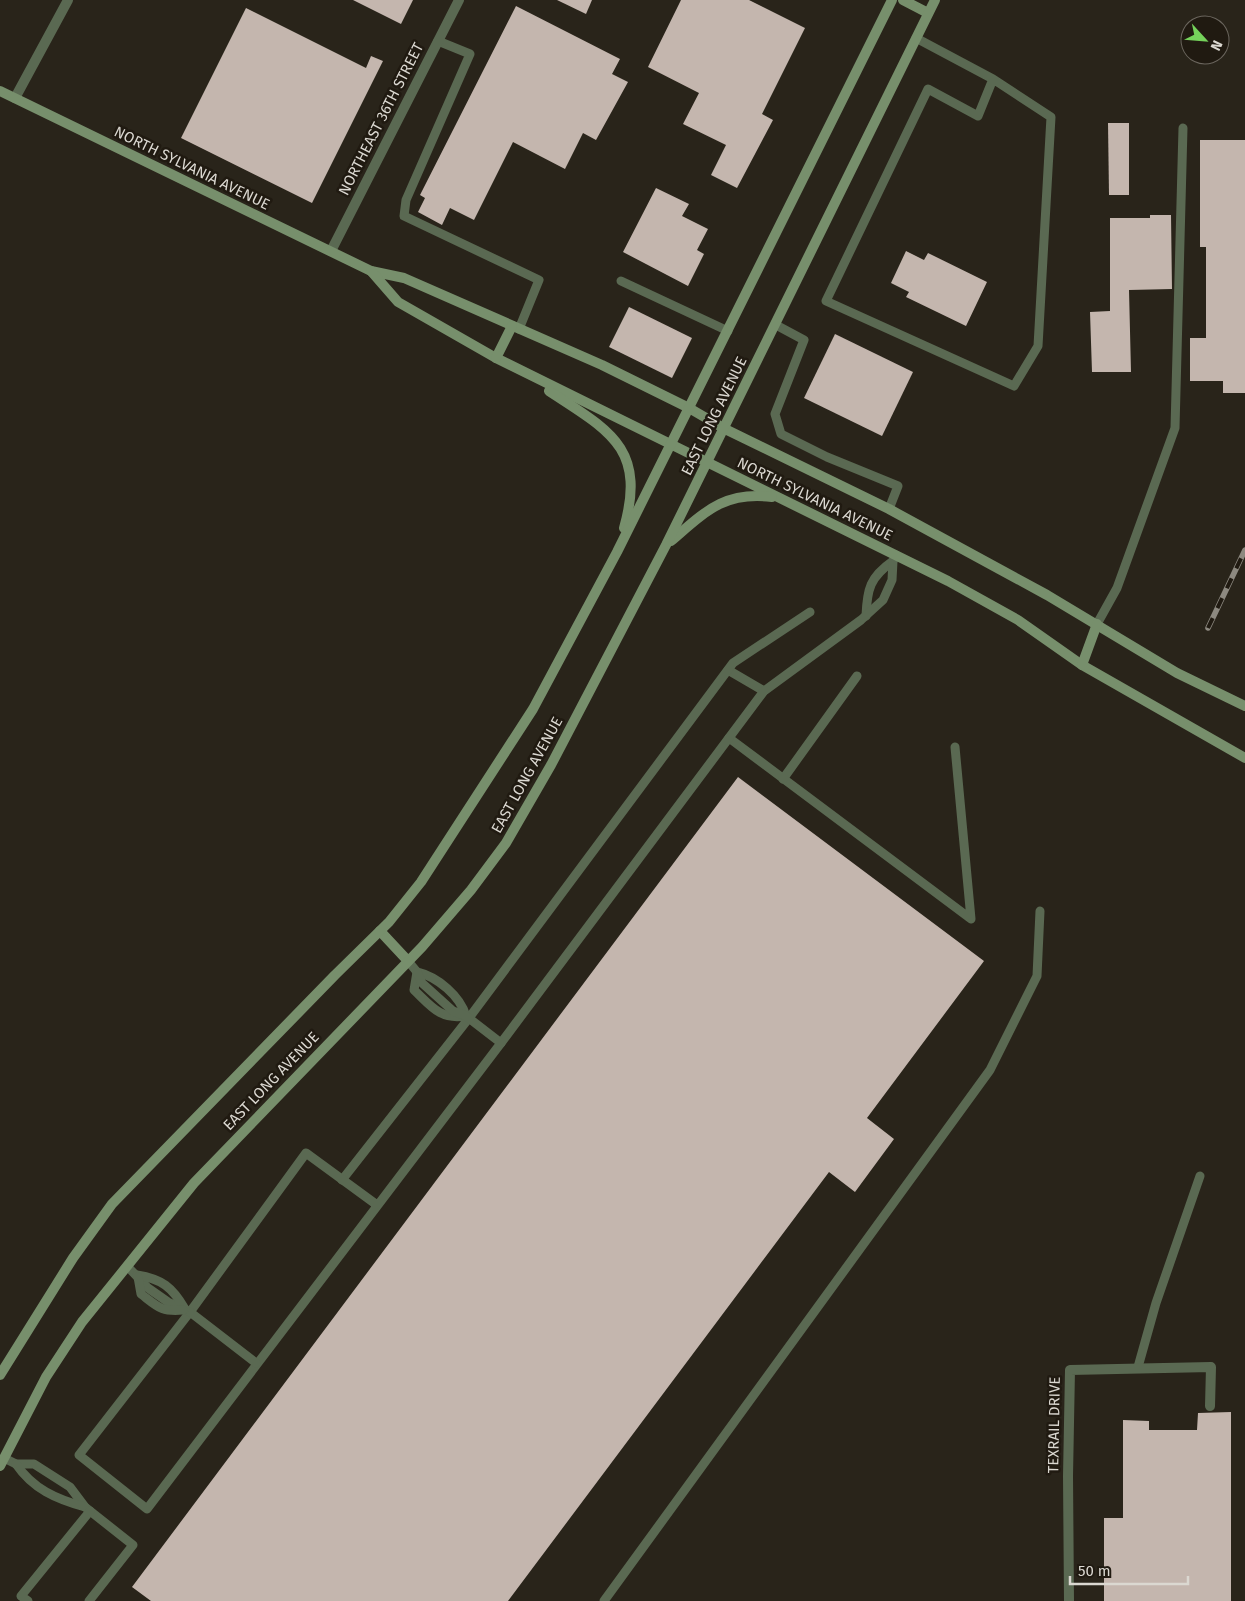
<svg xmlns="http://www.w3.org/2000/svg" width="1245" height="1601" viewBox="0 0 1245 1601" font-family="'Fira Sans',sans-serif">
  <rect width="100%" height="100%" fill="#29241a"/>
  <g fill="#c4b6ae">
    <polygon points="353,0 413,0 401,24"/>
    <polygon points="557,0 592,0 586,14"/>
    <polygon points="681,0 749,0 805,28 762,114 773,120 737,188 711,175 726,145 683,124 699,93 648,67"/>
    <polygon points="516,6 620,59 612,74 628,82 596,140 583,133 565,169 513,142 474,220 450,208 442,225 418,212 425,198 420,195"/>
    <polygon points="246,8 366,68 371,56 383,61 312,203 181,138"/>
    <polygon points="1108,123 1129,123 1129,195 1109,195"/>
    <polygon points="1200,140 1245,140 1245,393 1223,393 1223,381 1190,381 1190,338 1206,338 1206,247 1200,247"/>
    <polygon points="656,188 689,204 682,216 708,229 697,250 704,254 688,286 623,252"/>
    <polygon points="1150,215 1171,215 1172,289 1129,290 1131,372 1092,372 1090,312 1110,311 1110,218 1150,218"/>
    <polygon points="906,251 924,260 928,253 987,282 966,326 906,297 909,292 891,283"/>
    <polygon points="629,307 692,338 672,378 609,347"/>
    <polygon points="835,334 913,372 882,436 804,398"/>
    <polygon points="738,777 984,961 867,1118 894,1139 855,1192 829,1172 508,1601 151,1601 132,1587"/>
    <polygon points="1231,1412 1231,1601 1104,1601 1104,1518 1123,1518 1123,1420 1149,1421 1149,1430 1197,1430 1198,1413"/>
  </g>
  <g fill="none" stroke-linecap="round" stroke-linejoin="round">
    <g stroke="#5a6952" stroke-width="9">
      <polyline points="916,38 993,79 978,116 928,89 826,301 1014,386 1038,346 1051,117 993,79"/>
      <polyline points="438,41 470,54 406,200 404,216 539,280 519,329"/>
      <polyline points="621,281 728,331"/>
      <polyline points="776,325 804,340 775,414 781,434 827,457 898,486 889,509"/>
      <path d="M866,616c1,-27 4,-39 27,-55"/>
      <polyline points="1097,624 1117,588 1175,428 1183,128"/>
      <polyline points="728,670 764,691"/>
      <polyline points="729,738 971,919 955,747"/>
      <polyline points="783,779 857,676"/>
      <path d="M417,972l-3,18c17,16 26,30 51,26"/>
      <path d="M417,972c21,5 43,24 49,44"/>
      <polyline points="501,1043 764,691 861,620 883,600 892,580 893,561 896,555"/>
      <polyline points="342,1180 469,1018 733,663 810,612"/>
      <polyline points="377,1205 306,1153 190,1312 79,1455 147,1509 501,1043 466,1016 453,1011 422,983 417,972 408,961"/>
      <polyline points="127,1266 148,1288 168,1302 190,1312 256,1363"/>
      <path d="M137,1275c25,4 35,12 48,34"/>
      <path d="M138,1277l3,17c17,13 20,18 42,16"/>
      <polyline points="1138,1367 1156,1303 1200,1176"/>
      <polyline points="4,1458 16,1464 34,1464 70,1487 85,1507 133,1545 89,1601"/>
      <path d="M16,1464c17,25 40,35 69,43"/>
      <polyline points="28,1601 21,1596 90,1511"/>
      <polyline points="604,1601 990,1070 1037,976 1040,911"/>
    </g>
    <g stroke="#5a6952" stroke-width="10">
      <polyline points="15,98 68,0"/>
      <polyline points="331,251 459,0"/>
      <polyline points="1069,1601 1068,1476 1070,1370 1211,1367 1210,1406"/>
    </g>
    <g stroke="#778f6c" stroke-width="10">
      <polyline points="903,0 928,13"/>
      <polyline points="0,91 371,271 404,278 602,365 689,408 725,429 889,509 1047,595 1177,673 1245,706"/>
      <polyline points="371,271 398,302 496,358 948,581 1018,620 1082,665 1245,758"/>
      <polyline points="496,358 512,326"/>
      <path d="M549,391c59,39 98,56 75,137"/>
      <path d="M671,541c34,-29 53,-50 101,-44"/>
      <polyline points="1082,665 1097,624"/>
      <polyline points="380,931 408,961"/>
      <polyline points="0,1375 73,1258 112,1204 335,975 389,922 421,882 533,709 617,552 892,0"/>
      <polyline points="0,1466 46,1377 82,1322 194,1183 422,947 471,890 506,843 551,765 666,545 935,0"/>
    </g>
    <defs>
      <polyline id="rail" points="1208,628 1245,550"/>
    </defs>
    <use href="#rail" stroke="#8d8980" stroke-width="5.5"/>
    <use href="#rail" stroke="#201a11" stroke-width="4" stroke-dasharray="11" stroke-linecap="butt"/>
  </g>
  <g text-anchor="middle" dominant-baseline="central" stroke-width="5" stroke-linejoin="round" paint-order="stroke">
    <g font-size="15" fill="#dbd8d1" stroke="#201a11">
      <text transform="translate(381 119) rotate(-63)">NORTHEAST 36TH STREET</text>
      <text transform="translate(192 168) rotate(26)">NORTH SYLVANIA AVENUE</text>
      <text transform="translate(714 416) rotate(-64)">EAST LONG AVENUE</text>
      <text transform="translate(815 499) rotate(26)">NORTH SYLVANIA AVENUE</text>
      <text transform="translate(527 775) rotate(-61)">EAST LONG AVENUE</text>
      <text transform="translate(271 1081) rotate(-46)">EAST LONG AVENUE</text>
      <text transform="translate(1054 1425) rotate(-89)">TEXRAIL DRIVE</text>
    </g>
  </g>
  <g transform="translate(1205 40) rotate(116)"><circle r="24" fill="#201a11" stroke="#6b665e"/>
  <path d="M0-4L9 19L0 12L-9 19Z" fill="#75d25b"/>
  <text y="-8" font-size="14" font-weight="bold" text-anchor="middle" fill="#dbd8d1">N</text>
  </g>
  <path d="M1070 1576v8h118v-8" fill="none" stroke="#dbd8d1" stroke-width="2.5"/>
  <text x="1078" y="1576" font-size="15" fill="#dbd8d1" stroke="#201a11" stroke-width="4" paint-order="stroke">50 m</text>
</svg>
